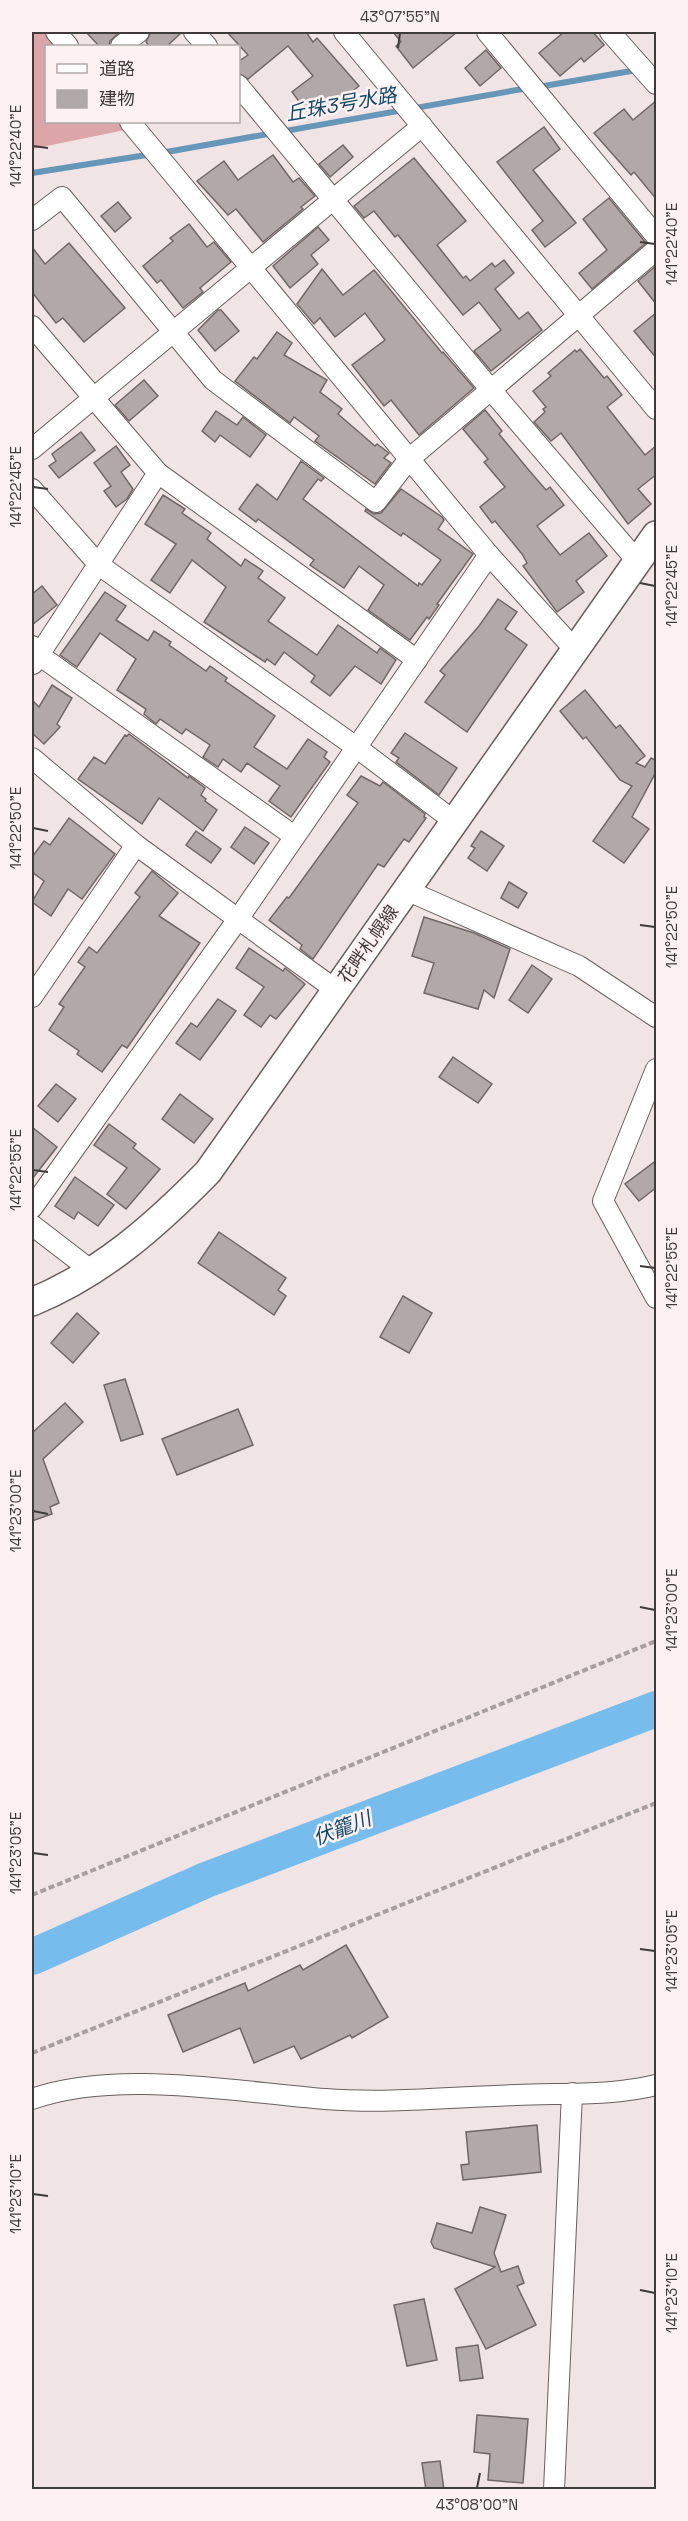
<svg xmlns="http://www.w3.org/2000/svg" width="688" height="2521" viewBox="0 0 688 2521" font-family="'Space Grotesk','Noto Sans JP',sans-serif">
  <rect width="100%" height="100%" fill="#f0e4e4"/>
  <polygon fill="#dca6a8" points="32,32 44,32 57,46 46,46 46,122 119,122 125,130 32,149"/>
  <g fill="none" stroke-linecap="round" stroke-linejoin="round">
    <g stroke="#6696b8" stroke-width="6">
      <polyline points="538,87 637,70"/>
      <polyline points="32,173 172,151 528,88"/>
    </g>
    <polyline stroke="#76bdee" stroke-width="36" points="32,1957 206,1880 656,1709"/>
  </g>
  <g fill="#b3a8a8" stroke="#716767" stroke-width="1.5">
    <polygon points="86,32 120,32 110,41 109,46 99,46"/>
    <polygon points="151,32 182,32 167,46 149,46 146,42"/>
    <polygon points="227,32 306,32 313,42 317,38 359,86 331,109 322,98 306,111 292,92 313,76 288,46 248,79 238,73 238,62 248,55"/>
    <polygon points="393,32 457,32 413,68 396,46 401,42"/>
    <polygon points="564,32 593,32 604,45 584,62 581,58 560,76 539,53"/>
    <polygon points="486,50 501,68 480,86 465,68"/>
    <polygon points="657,100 657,200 634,172 631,175 594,133 624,109 633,120"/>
    <polygon points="544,127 560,149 533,170 576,223 545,247 532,230 543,221 497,162"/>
    <polygon points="343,145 353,157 330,177 319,164"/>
    <polygon points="273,155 293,182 299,178 315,196 301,207 303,209 263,242 236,209 228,215 197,181 224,161 238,180"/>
    <polygon points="414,158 466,221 437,245 463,278 466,276 470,281 492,263 495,267 504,260 514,273 495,289 519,319 528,312 542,330 491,371 474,351 501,330 479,302 463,315 398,235 395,237 374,211 364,218 354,206"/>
    <polygon points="609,198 646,243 592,289 579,273 607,250 583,219"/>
    <polygon points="118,202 131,218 115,232 101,216"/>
    <polygon points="189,224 207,247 214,242 231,262 200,288 203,292 183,308 161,280 157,283 143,266 173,241 170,238"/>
    <polygon points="318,227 329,240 311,255 318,264 290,288 273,266"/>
    <polygon points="69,243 125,308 84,342 63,318 56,323 32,292 32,247 45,264"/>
    <polygon points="657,265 657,305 638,281"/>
    <polygon points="322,269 343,295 374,270 442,353 443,352 474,388 419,435 391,400 384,406 352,365 385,340 365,313 335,337 320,318 314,324 297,304"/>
    <polygon points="218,310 221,310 239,331 215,351 198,330"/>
    <polygon points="657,312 657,359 634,331"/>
    <polygon points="277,332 292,343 284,355 327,380 320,392 342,409 338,414 375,446 377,444 389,453 384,458 391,463 375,484 315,441 319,436 294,417 290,423 235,381 254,357 257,359"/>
    <polygon points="580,349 604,378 607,376 622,395 607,407 645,455 657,445 657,474 638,489 651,504 628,524 561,433 551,441 534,422 545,412 543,409 546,407 533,391 551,376 548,373 575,350 577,352"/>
    <polygon points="144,380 158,396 129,421 115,405"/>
    <polygon points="485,410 502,431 499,434 527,468 546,490 550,487 564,505 537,526 560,555 589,533 607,556 576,581 584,592 557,612 523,566 527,563 522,554 495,521 492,523 480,507 505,487 484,462 488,459 463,429"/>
    <polygon points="216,411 237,425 243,417 266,435 250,457 220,435 215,442 202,431"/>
    <polygon points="81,432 95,450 59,478 49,466 56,461 52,454"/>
    <polygon points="116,446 130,465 121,472 133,489 127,499 116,507 104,491 111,486 94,463"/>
    <polygon points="301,461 324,478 321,481 318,479 303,499 418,586 419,583 422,585 441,560 403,533 401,536 365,511 366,509 374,514 381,513 401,489 442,517 444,520 438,529 473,554 437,604 439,605 429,619 427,617 410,640 368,610 384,585 359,566 344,588 310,565 314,560 258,519 256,522 239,509 257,484 277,500"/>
    <polygon points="163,495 185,509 182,513 211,533 207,539 241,566 245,559 263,571 258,578 285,598 268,621 317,655 338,625 377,653 380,648 396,660 381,684 355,666 330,696 311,682 315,676 284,652 275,665 267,659 265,662 221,633 204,622 226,587 192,560 170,593 151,580 176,544 145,524"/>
    <polygon points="42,586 57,605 32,625 32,594"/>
    <polygon points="105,592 126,606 116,620 148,641 154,631 171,642 169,645 206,671 210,666 227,678 225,681 275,716 254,747 287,769 308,739 327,752 324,757 330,762 291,817 269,801 280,786 247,763 241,772 223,759 218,767 203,757 210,745 186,729 182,734 160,719 156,724 144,714 146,709 117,690 136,659 100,633 77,667 60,655"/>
    <polygon points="498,599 517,612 505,629 527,645 467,732 425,702 445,675 440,671 479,626"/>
    <polygon points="52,685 72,698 57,724 60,727 44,744 32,733 32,700 39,707"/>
    <polygon points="585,690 616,728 620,725 645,756 636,763 645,767 651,758 657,761 657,770 632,817 649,829 624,863 593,841 632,786 620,780 586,737 583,739 560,711"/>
    <polygon points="405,733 457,768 439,795 396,762 399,758 391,753"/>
    <polygon points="129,734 188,778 189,776 205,788 201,795 206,799 205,801 217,810 203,831 159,798 142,824 78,779 94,757 105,764 125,735 127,736"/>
    <polygon points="361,776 380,786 383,782 425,814 424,817 426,818 409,842 404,839 384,867 378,864 313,959 300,949 302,945 269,920 287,897 289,898 358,803 347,795"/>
    <polygon points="69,818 115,854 82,899 68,889 51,916 32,902 44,881 32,872 32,857 44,841 50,845"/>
    <polygon points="245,827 269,843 254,864 231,847"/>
    <polygon points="196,831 221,849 211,863 186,845"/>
    <polygon points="481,831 504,846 487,871 468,858 475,848 471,846"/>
    <polygon points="152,871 178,893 159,916 200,943 127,1048 122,1045 102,1072 77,1054 79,1051 49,1030 64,1007 59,1004 85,967 78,962 89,947 97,953 140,897 135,893"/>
    <polygon points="509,882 527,893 518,908 501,898"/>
    <polygon points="424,917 474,933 510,949 494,998 484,990 478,1009 424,993 434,963 412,956"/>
    <polygon points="249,948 283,971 285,968 305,984 276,1019 270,1015 261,1027 244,1015 264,987 236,968"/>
    <polygon points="532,965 552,979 528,1013 509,1000"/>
    <polygon points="218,999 236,1011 200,1060 176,1043 191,1023 197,1027"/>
    <polygon points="453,1057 492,1084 478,1103 439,1077"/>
    <polygon points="56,1084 76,1099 58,1122 38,1106"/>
    <polygon points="180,1094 213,1119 194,1143 162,1119"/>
    <polygon points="109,1124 136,1144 133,1148 160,1169 126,1209 107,1194 127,1168 94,1145"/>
    <polygon points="32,1127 57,1147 32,1179"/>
    <polygon points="657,1160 657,1187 639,1201 625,1184"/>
    <polygon points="75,1177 114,1205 98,1226 78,1212 74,1219 55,1206"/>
    <polygon points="219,1232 286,1278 278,1290 286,1296 274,1315 198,1263"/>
    <polygon points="403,1296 432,1313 409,1353 380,1337"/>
    <polygon points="77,1313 99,1333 73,1363 51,1343"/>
    <polygon points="125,1379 143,1434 121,1441 104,1385"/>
    <polygon points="65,1403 83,1422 43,1459 59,1503 50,1507 52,1514 32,1521 32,1433"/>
    <polygon points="238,1409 253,1445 177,1475 162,1439"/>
    <polygon points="346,1945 388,2017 352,2038 350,2035 301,2059 294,2046 254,2063 240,2028 183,2052 168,2015 245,1983 248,1991 300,1965 303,1970"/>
    <polygon points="537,2125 541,2172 463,2180 461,2165 469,2164 466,2132"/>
    <polygon points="480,2207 506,2215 494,2253 501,2272 518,2266 524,2283 517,2286 536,2325 486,2349 455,2289 495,2267 434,2248 431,2242 437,2223 472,2233"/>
    <polygon points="424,2299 437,2360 407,2366 394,2305"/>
    <polygon points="478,2345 483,2378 460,2381 456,2348"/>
    <polygon points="477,2415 528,2419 523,2483 488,2480 490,2454 474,2452"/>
    <polygon points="440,2461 444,2490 426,2490 422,2463"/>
  </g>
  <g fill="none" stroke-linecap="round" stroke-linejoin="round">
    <defs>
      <g id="street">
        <polyline points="56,32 68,46"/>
        <polyline points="194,32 207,46"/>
        <polyline points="344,32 656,409"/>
        <polyline points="487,32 656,236"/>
        <polyline points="610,32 656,84"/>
        <polyline points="121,46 139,32"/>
        <polyline points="238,85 491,390 638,562"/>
        <polyline points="130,122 489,555 576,651"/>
        <polyline points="32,220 62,197 213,380 376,502 409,459 656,250"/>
        <polyline points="32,326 158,473 417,660"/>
        <polyline points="32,449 422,126"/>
        <polyline points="32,489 99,565 356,747 454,821"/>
        <polyline points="32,646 39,655 294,836"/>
        <polyline points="33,664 158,473"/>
        <polyline points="32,758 136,845 336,990"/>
        <polyline points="406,890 579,966 656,1017"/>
        <polyline points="32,997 136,845"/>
        <polyline points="656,1069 603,1201 656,1298"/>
        <polyline points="32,1208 238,919 489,555"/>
        <polyline points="32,1225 93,1272"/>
        <path d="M32,2099c85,-30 203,-7 293,0 63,5 128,-2 191,-4 46,-2 96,1 140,-10"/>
        <polyline points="554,2490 572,2093"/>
      </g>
      <path id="secondary" d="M32,1302c70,-29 123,-76 176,-130l448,-637"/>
    </defs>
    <use href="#street" stroke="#6a6060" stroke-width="22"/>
    <use href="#secondary" stroke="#6a6060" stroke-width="30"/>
    <g stroke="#a79e9e" stroke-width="4" stroke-dasharray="6 3" stroke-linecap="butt">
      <polyline points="32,1895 656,1641"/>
      <polyline points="32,2053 656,1803"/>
    </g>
    <use href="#street" stroke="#fff" stroke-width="20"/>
    <use href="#secondary" stroke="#fff" stroke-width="27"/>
  </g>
  <path fill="none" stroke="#403b3b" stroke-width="2" d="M398,48l2,-15M33,146l15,2M640,242l15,2M33,487l15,2M640,583l15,3M33,828l15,3M640,925l15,2M33,1170l15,2M640,1266l15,2M33,1511l15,3M640,1607l15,3M33,1853l15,2M640,1949l15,2M33,2194l15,2M640,2290l15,3M477,2488l3,-15"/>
  <g text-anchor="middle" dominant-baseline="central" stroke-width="5" stroke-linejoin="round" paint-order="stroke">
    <g font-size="18" fill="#403b3b" stroke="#fdf1f1">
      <text transform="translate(368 944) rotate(-55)">花畔札幌線</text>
    </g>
    <g font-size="20" font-style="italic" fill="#144a6b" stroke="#fdf1f1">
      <text transform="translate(341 104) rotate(-10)">丘珠3号水路</text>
      <text transform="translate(342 1828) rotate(-21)">伏籠川</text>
    </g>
  </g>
  <rect width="688" height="2521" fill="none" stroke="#fdf1f1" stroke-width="66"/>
  <rect x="45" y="45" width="195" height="78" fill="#fdf1f1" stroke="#b1a8a8" stroke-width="1.5"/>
  <rect x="57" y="64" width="30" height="9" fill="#ffffff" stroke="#b1a8a8" stroke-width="1.5"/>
  <text x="99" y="75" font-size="18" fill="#403b3b">道路</text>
  <rect x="57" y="90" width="30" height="18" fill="#b3a8a8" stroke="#b1a8a8" stroke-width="1.5"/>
  <text x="99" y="105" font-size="18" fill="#403b3b">建物</text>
  <rect x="33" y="33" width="622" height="2455" fill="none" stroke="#403b3b" stroke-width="2"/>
  <g font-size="15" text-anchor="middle" fill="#403b3b">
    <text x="400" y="22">43°07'55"N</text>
    <text transform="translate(16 146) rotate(-90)" y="5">141°22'40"E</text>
    <text transform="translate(672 244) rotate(-90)" y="5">141°22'40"E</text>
    <text transform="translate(16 487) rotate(-90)" y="5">141°22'45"E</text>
    <text transform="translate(672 586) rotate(-90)" y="5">141°22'45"E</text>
    <text transform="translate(16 828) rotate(-90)" y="5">141°22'50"E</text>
    <text transform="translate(672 927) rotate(-90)" y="5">141°22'50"E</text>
    <text transform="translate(16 1170) rotate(-90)" y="5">141°22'55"E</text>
    <text transform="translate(672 1268) rotate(-90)" y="5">141°22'55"E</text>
    <text transform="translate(16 1511) rotate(-90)" y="5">141°23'00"E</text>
    <text transform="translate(672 1610) rotate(-90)" y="5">141°23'00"E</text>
    <text transform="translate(16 1853) rotate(-90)" y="5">141°23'05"E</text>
    <text transform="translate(672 1951) rotate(-90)" y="5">141°23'05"E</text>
    <text transform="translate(16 2194) rotate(-90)" y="5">141°23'10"E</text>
    <text transform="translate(672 2293) rotate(-90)" y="5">141°23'10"E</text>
    <text x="477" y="2510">43°08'00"N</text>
  </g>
</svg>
